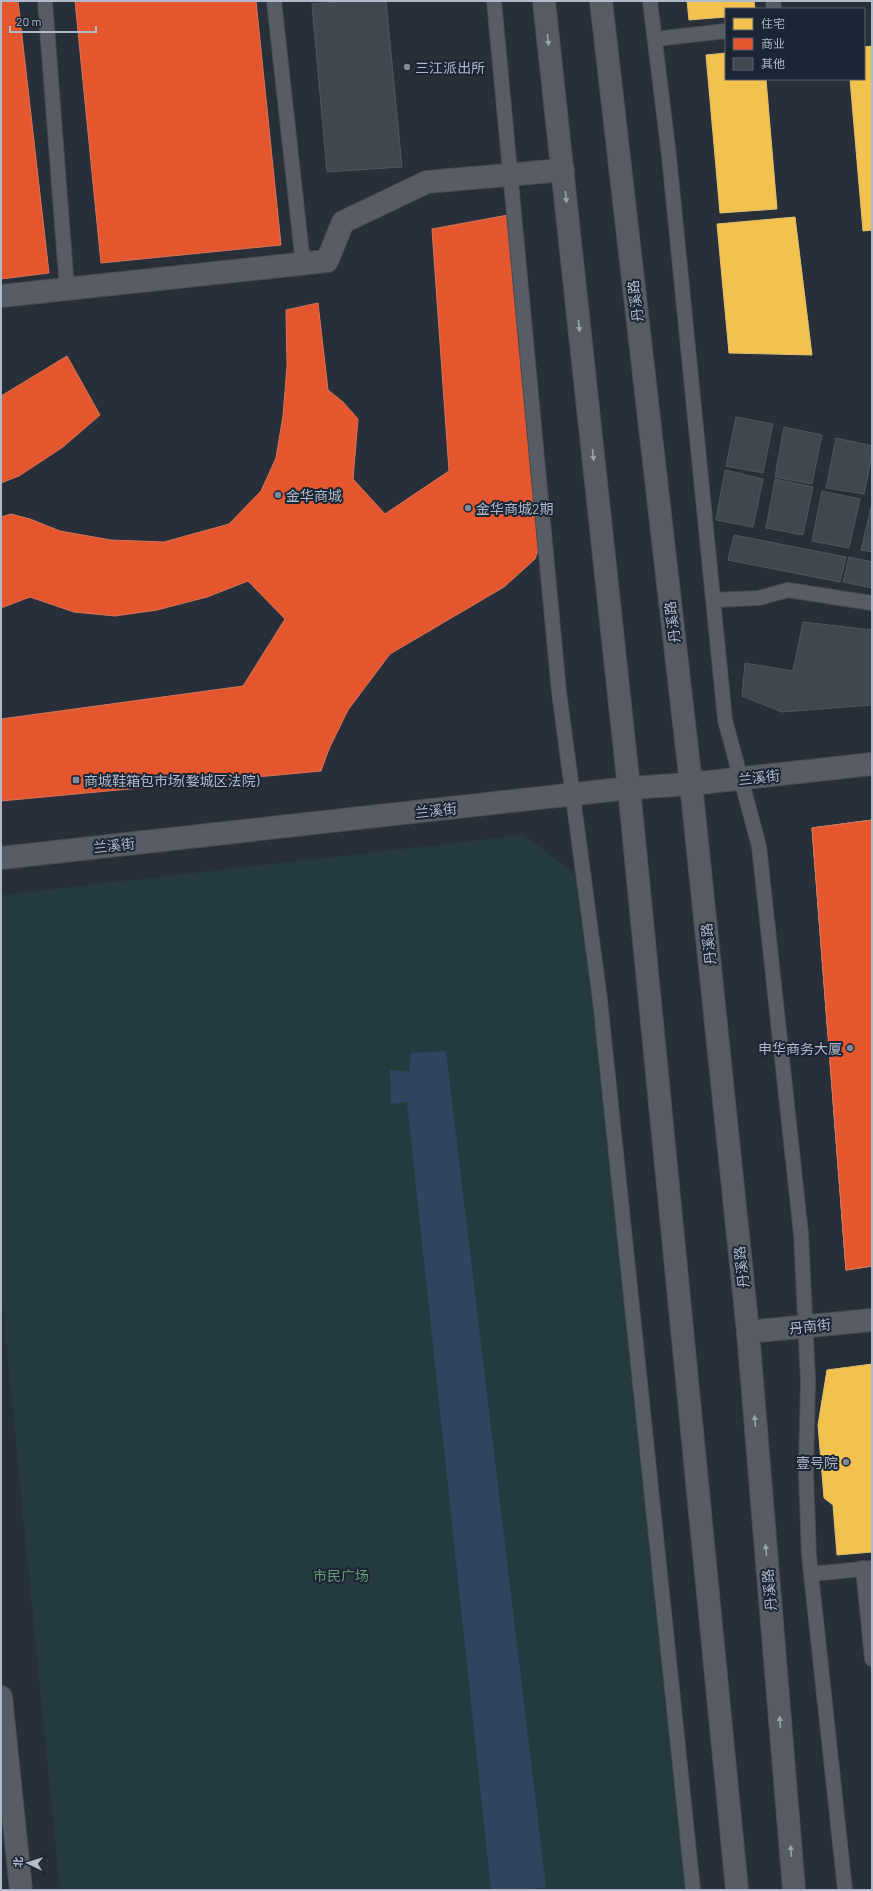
<svg xmlns="http://www.w3.org/2000/svg" width="873" height="1891" viewBox="0 0 873 1891" font-family="Barlow,'Noto Sans SC',sans-serif">
  <rect width="100%" height="100%" fill="#282f38"/>
  <polygon fill="#253a3e" points="523,835 580,877 685,1890 60,1890 1,1291 1,895"/>
  <polygon fill="#314561" points="446,1051 546,1887 526,1890 491,1890 407,1102 391,1104 390,1070 409,1072 411,1053"/>
  <g fill="#f2c14e" stroke="#debf73">
    <polygon points="687,1 754,1 755,9 726,9 726,17 689,20"/>
    <polygon points="872,46 872,230 863,231 850,79 864,79 864,47"/>
    <polygon points="726,53 726,79 766,79 777,209 720,213 706,55"/>
    <polygon points="795,217 812,355 729,353 717,224"/>
    <polygon points="872,820 872,1032 828,1035 812,828"/>
    <polygon points="872,1058 872,1266 846,1270 830,1061"/>
    <polygon points="872,1364 872,1552 837,1555 833,1505 824,1498 818,1425 827,1370"/>
  </g>
  <g fill="#e4572e" stroke="#d5755c">
    <polygon points="1,1 18,1 49,273 1,279"/>
    <polygon points="75,1 256,1 281,245 101,263"/>
    <polygon points="508,215 544,533 535,559 504,587 390,654 348,710 329,749 321,771 1,801 1,719 243,686 285,619 248,581 207,597 157,610 115,616 74,612 30,597 1,608 1,517 11,514 30,519 60,531 111,540 164,542 229,524 261,491 276,458 283,416 287,366 286,310 318,303 328,390 343,402 358,419 353,479 385,514 449,471 432,229"/>
    <polygon points="67,356 100,415 63,447 19,476 1,483 1,396"/>
    <polygon points="872,820 872,1266 846,1270 812,828"/>
  </g>
  <g fill="#41474e" stroke="#50565f">
    <polygon points="349,1 386,1 402,167 327,172 312,4"/>
    <polygon points="736,417 773,424 763,473 726,466"/>
    <polygon points="784,427 822,435 812,484 775,477"/>
    <polygon points="836,438 872,446 872,455 864,494 826,488"/>
    <polygon points="725,470 763,479 753,527 716,520"/>
    <polygon points="775,479 813,487 803,535 766,528"/>
    <polygon points="822,491 860,499 849,548 812,541"/>
    <polygon points="871,507 872,507 872,552 861,550"/>
    <polygon points="734,535 846,557 840,582 728,560"/>
    <polygon points="849,557 872,562 872,588 843,582"/>
    <polygon points="803,622 872,630 872,705 782,712 742,696 745,663 793,671"/>
  </g>
  <g fill="none" stroke-linecap="round" stroke-linejoin="round">
    <defs>
      <g id="service">
        <polyline points="45,1 67,289"/>
        <polyline points="274,1 303,264"/>
        <polyline points="494,1 559,692 600,1000 693,1890"/>
        <polyline points="650,1 669,156 725,720 759,846 801,1234 808,1381 806,1473 809,1555 845,1890"/>
        <polyline points="773,1 774,9"/>
        <polyline points="655,39 726,31"/>
        <polyline points="713,600 759,598 788,590 872,603"/>
        <polyline points="863,1568 872,1659"/>
        <polyline points="811,1574 872,1568"/>
      </g>
      <g id="minor">
        <polyline points="1,296 327,261 343,222 427,182 563,170"/>
        <polyline points="748,1332 872,1320"/>
      </g>
      <g id="tertiary">
        <polyline points="1,858 629,788 691,784 872,764"/>
        <polyline points="1,1697 21,1890"/>
      </g>
      <g id="secondary">
        <polyline points="544,1 629,788 737,1890"/>
        <polyline points="601,1 691,784 748,1332 794,1890"/>
      </g>
    </defs>
    <use href="#service" stroke="#474b52" stroke-width="16"/>
    <use href="#minor" stroke="#474b52" stroke-width="24"/>
    <use href="#tertiary" stroke="#474b52" stroke-width="24"/>
    <use href="#secondary" stroke="#474b52" stroke-width="24"/>
    <use href="#service" stroke="#585d65" stroke-width="14"/>
    <use href="#minor" stroke="#585d65" stroke-width="22"/>
    <use href="#tertiary" stroke="#585d65" stroke-width="22"/>
    <use href="#secondary" stroke="#575c63" stroke-width="22"/>
  </g>
  <defs><path id="oneway-solid" d="M-6-.8H1V-3.2L6.5 0L1 3.2V.8H-6Z"/></defs>
  <g fill="#9aa2b0">
    <use href="#oneway-solid" transform="translate(548 40) rotate(84)"/>
    <use href="#oneway-solid" transform="translate(566 197) rotate(84)"/>
    <use href="#oneway-solid" transform="translate(579 326) rotate(84)"/>
    <use href="#oneway-solid" transform="translate(593 455) rotate(84)"/>
    <use href="#oneway-solid" transform="translate(755 1421) rotate(-95)"/>
    <use href="#oneway-solid" transform="translate(766 1550) rotate(-95)"/>
    <use href="#oneway-solid" transform="translate(780 1722) rotate(-95)"/>
    <use href="#oneway-solid" transform="translate(791 1851) rotate(-95)"/>
  </g>
  <g fill="#818996" stroke="#1b2533" stroke-width="1.5">
    <circle cx="407" cy="67" r="4"/>
    <circle cx="278" cy="495" r="4"/>
    <circle cx="468" cy="508" r="4"/>
    <rect x="72" y="776" width="8" height="8" rx="2"/>
    <circle cx="850" cy="1048" r="4"/>
    <circle cx="846" cy="1462" r="4"/>
  </g>
  <g text-anchor="middle" dominant-baseline="central" stroke-width="4" stroke-linejoin="round" paint-order="stroke">
    <g font-size="14" fill="#b1bac9" stroke="#1b2533" text-anchor="start">
      <text x="415" y="67">三江派出所</text>
      <text x="286" y="495">金华商城</text>
      <text x="476" y="508">金华商城2期</text>
      <text x="84" y="780">商城鞋箱包市场(婺城区法院)</text>
      <text x="842" y="1048" text-anchor="end">申华商务大厦</text>
      <text x="838" y="1462" text-anchor="end">壹号院</text>
    </g>
    <g font-size="14" fill="#b1bac9" stroke="#1b2533">
      <text transform="translate(635 301) rotate(-97)">丹溪路</text>
      <text transform="translate(672 622) rotate(-97)">丹溪路</text>
      <text transform="translate(759 777) rotate(-6)">兰溪街</text>
      <text transform="translate(436 810) rotate(-6)">兰溪街</text>
      <text transform="translate(114 845) rotate(-6)">兰溪街</text>
      <text transform="translate(708 944) rotate(-96)">丹溪路</text>
      <text transform="translate(741 1267) rotate(-96)">丹溪路</text>
      <text transform="translate(810 1326) rotate(-6)">丹南街</text>
      <text transform="translate(769 1590) rotate(-95)">丹溪路</text>
    </g>
    <g font-size="14" fill="#679c73" stroke="#1b2533">
      <text x="341" y="1575">市民广场</text>
    </g>
  </g>
  <rect width="873" height="1891" fill="none" stroke="#b1bac9" stroke-width="4"/>
  <rect x="725" y="8" width="140" height="72" fill="#1b2533" stroke="#57616f"/>
  <rect x="733" y="18" width="20" height="12" fill="#f2c14e" stroke="#57616f"/>
  <text x="761" y="28" font-size="12" fill="#b1bac9">住宅</text>
  <rect x="733" y="38" width="20" height="12" fill="#e4572e" stroke="#57616f"/>
  <text x="761" y="48" font-size="12" fill="#b1bac9">商业</text>
  <rect x="733" y="58" width="20" height="12" fill="#41474e" stroke="#57616f"/>
  <text x="761" y="68" font-size="12" fill="#b1bac9">其他</text>
  <g transform="translate(28 1863) rotate(274)" stroke="#1b2533" stroke-width="3" paint-order="stroke">
  <path d="M0-3L7 15L0 10L-7 15Z" fill="#b1bac9"/>
  <text y="-6" font-size="11" font-weight="bold" text-anchor="middle" fill="#b1bac9">北</text>
  </g>
  <path d="M10 26v6h86v-6" fill="none" stroke="#b1bac9" stroke-width="2"/>
  <text x="16" y="26" font-size="12" fill="#b1bac9" stroke="#1b2533" stroke-width="3" paint-order="stroke">20 m</text>
</svg>
